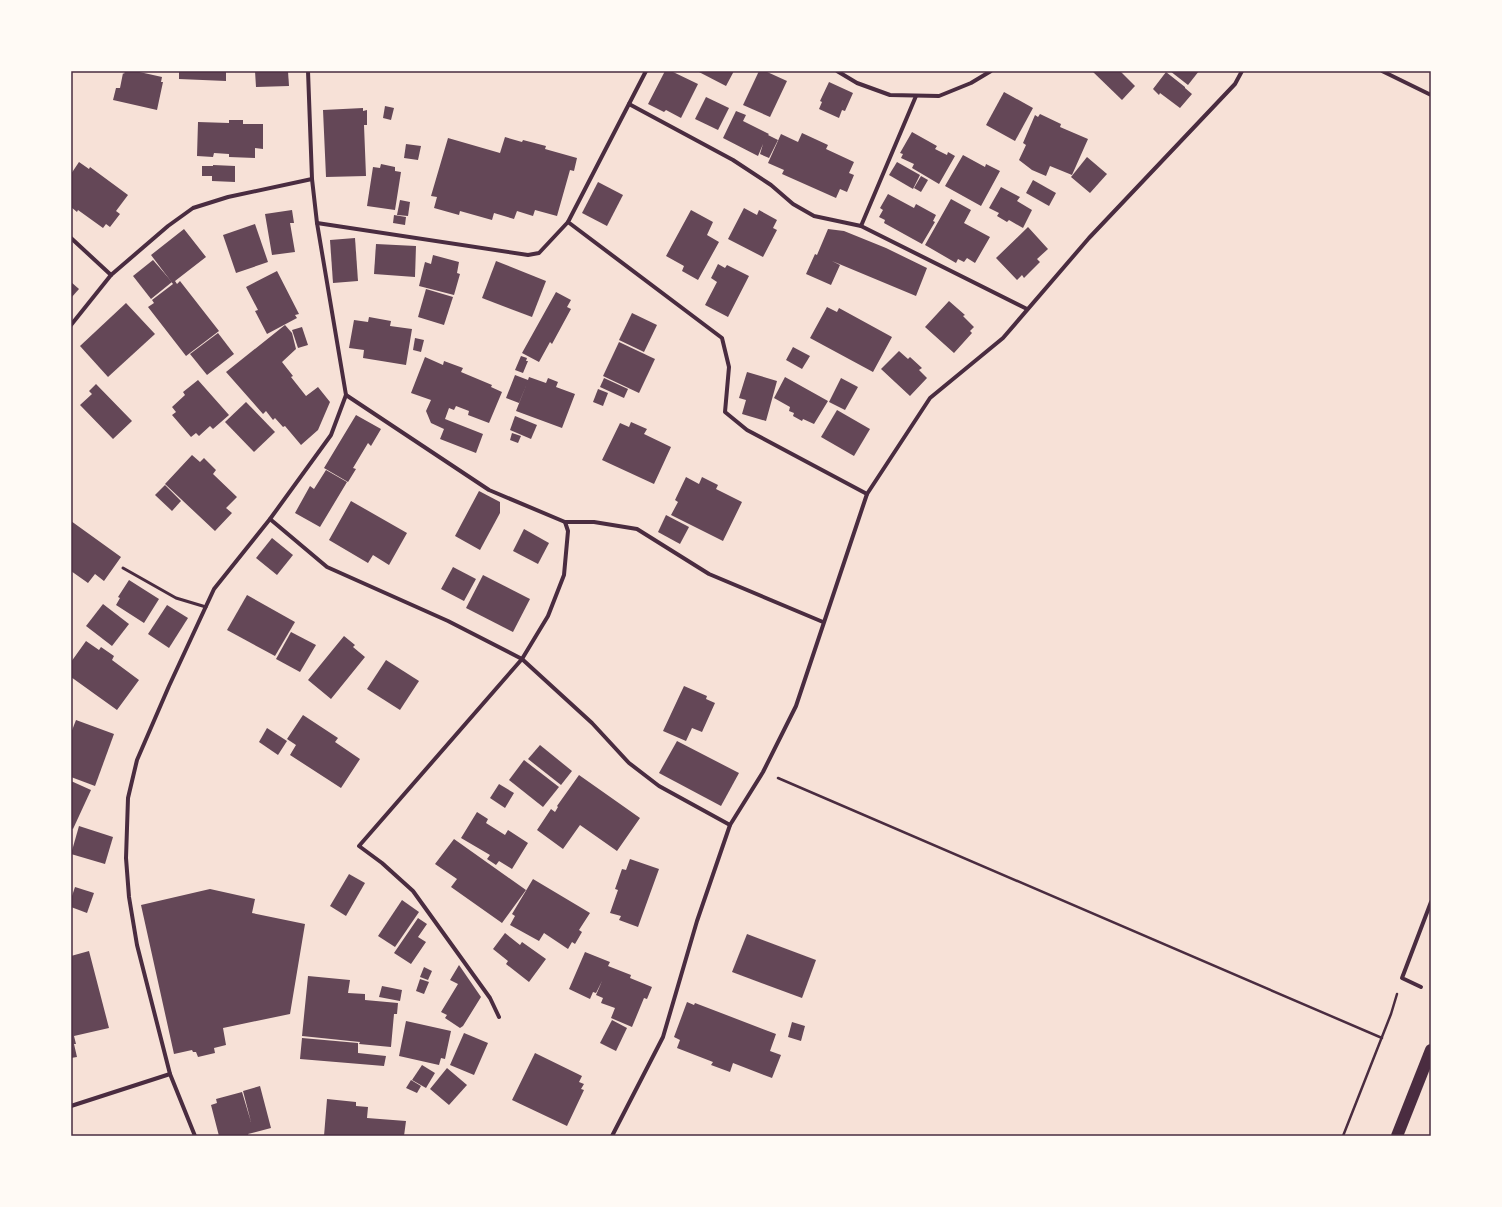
<svg xmlns="http://www.w3.org/2000/svg" width="1502" height="1207" viewBox="0 0 1502 1207" font-family="'DejaVu Sans',sans-serif">
  <rect width="100%" height="100%" fill="#f7e1d7"/>
  <g fill="#644757">
    <polygon points="125,71 135,71 162,77 161,82 163,82 157,110 113,100 116,88 120,88 123,73 124,74"/>
    <polygon points="179,71 226,71 226,81 179,79"/>
    <polygon points="255,71 288,71 289,86 256,87"/>
    <polygon points="665,71 671,71 698,84 681,118 666,110 664,112 648,104"/>
    <polygon points="697,71 734,71 726,86"/>
    <polygon points="759,71 765,71 787,81 770,117 743,105"/>
    <polygon points="1092,71 1120,71 1135,86 1122,100"/>
    <polygon points="1170,71 1199,71 1188,85"/>
    <polygon points="1166,72 1185,87 1185,88 1192,94 1180,108 1160,93 1159,95 1153,89"/>
    <polygon points="829,82 853,93 845,111 842,110 839,118 819,109 822,102 820,101"/>
    <polygon points="1004,92 1033,108 1015,141 986,125"/>
    <polygon points="706,97 729,108 718,130 695,119"/>
    <polygon points="385,106 394,108 391,120 383,118"/>
    <polygon points="363,108 363,111 367,110 367,125 364,125 366,176 326,177 323,110"/>
    <polygon points="736,111 746,115 743,121 769,134 768,135 778,140 769,158 760,154 763,144 758,156 723,138"/>
    <polygon points="1040,114 1061,124 1060,127 1088,139 1072,175 1050,166 1046,176 1032,170 1019,160 1026,145 1023,143 1035,115 1038,117"/>
    <polygon points="229,120 243,120 243,124 263,124 263,149 255,148 255,158 229,157 229,154 214,153 213,157 197,156 198,122 229,123"/>
    <polygon points="912,132 937,146 935,149 947,155 948,152 955,156 939,184 912,168 914,164 901,158 903,154 900,153"/>
    <polygon points="802,133 828,145 826,149 854,162 849,173 854,175 847,192 840,189 836,198 782,174 784,170 768,163 781,134 798,142"/>
    <polygon points="505,137 522,142 523,140 546,146 545,149 577,158 574,171 570,170 557,216 535,210 533,216 517,211 514,219 494,213 492,220 460,211 459,215 434,208 437,197 431,196 448,138 500,153"/>
    <polygon points="406,144 421,146 418,160 404,158"/>
    <polygon points="963,155 985,167 986,164 1000,171 981,206 945,186"/>
    <polygon points="1087,157 1107,174 1090,193 1071,177"/>
    <polygon points="79,162 89,169 90,167 128,195 116,211 120,214 110,227 106,224 103,228 78,210 77,212 71,207 71,174"/>
    <polygon points="897,162 920,175 913,189 889,175"/>
    <polygon points="381,164 395,167 395,171 401,172 395,210 367,206 373,167 380,168"/>
    <polygon points="213,165 235,166 235,182 212,181 212,176 202,176 202,166 213,166"/>
    <polygon points="921,176 928,180 921,192 914,188"/>
    <polygon points="1033,180 1056,193 1049,206 1026,193"/>
    <polygon points="598,182 623,195 607,226 582,213"/>
    <polygon points="1001,187 1020,197 1017,201 1032,210 1023,228 1009,220 1007,222 997,216 999,213 989,208"/>
    <polygon points="888,194 914,208 916,204 936,215 933,221 935,222 922,244 884,223 885,220 879,217 883,210 880,208"/>
    <polygon points="951,199 971,210 964,223 990,237 975,263 967,258 964,262 958,259 956,263 925,245"/>
    <polygon points="400,200 410,202 408,216 397,215"/>
    <polygon points="744,208 757,215 759,210 777,220 773,228 777,230 763,257 728,239"/>
    <polygon points="292,210 294,223 290,223 295,252 272,255 265,214"/>
    <polygon points="691,210 713,222 707,235 719,242 698,280 682,271 684,266 666,256"/>
    <polygon points="394,215 406,217 405,225 393,223"/>
    <polygon points="255,224 268,262 236,273 223,235"/>
    <polygon points="1028,227 1048,249 1037,259 1040,262 1024,278 1022,275 1017,280 996,258"/>
    <polygon points="184,229 206,257 175,281 177,284 180,281 219,331 186,356 148,307 154,303 152,300 173,284 151,255"/>
    <polygon points="828,229 844,231 886,248 927,268 916,296 832,261 840,265 831,285 806,274 815,254 817,255"/>
    <polygon points="355,238 358,281 333,283 330,240"/>
    <polygon points="376,244 416,246 415,277 374,274"/>
    <polygon points="433,255 459,262 457,273 460,274 454,295 419,286 425,262 431,264"/>
    <polygon points="153,260 172,282 151,299 133,276"/>
    <polygon points="496,261 546,281 532,317 482,298"/>
    <polygon points="718,264 725,268 727,265 749,276 728,317 705,305 717,282 711,278"/>
    <polygon points="277,271 299,314 295,315 297,318 267,334 255,311 258,310 246,287"/>
    <polygon points="71,282 79,289 71,298"/>
    <polygon points="426,289 453,297 444,325 418,317"/>
    <polygon points="556,292 571,300 567,307 571,309 552,344 550,342 539,362 522,353"/>
    <polygon points="949,301 965,315 963,316 974,327 970,331 972,333 954,353 925,327"/>
    <polygon points="126,303 155,334 108,377 80,346"/>
    <polygon points="827,307 837,312 839,308 892,337 873,372 810,338"/>
    <polygon points="632,313 657,325 644,352 619,340"/>
    <polygon points="369,317 391,321 390,326 412,329 406,365 363,358 364,350 349,348 354,320 368,322"/>
    <polygon points="285,325 292,333 296,349 282,362 293,376 291,377 306,396 318,387 330,402 318,430 301,445 285,426 283,427 275,418 273,420 266,411 263,414 226,372"/>
    <polygon points="302,327 308,345 298,348 292,330"/>
    <polygon points="218,333 234,354 207,375 190,354"/>
    <polygon points="415,338 424,340 421,352 413,350"/>
    <polygon points="619,342 655,359 639,393 603,376"/>
    <polygon points="793,347 810,356 802,369 786,360"/>
    <polygon points="899,351 908,359 910,357 922,368 919,370 927,378 910,396 881,369"/>
    <polygon points="521,356 527,358 526,361 528,361 523,373 515,370"/>
    <polygon points="425,357 443,365 444,361 463,368 461,372 492,385 491,387 502,392 489,423 468,415 469,411 456,406 454,410 449,408 445,419 483,434 476,453 440,439 444,429 431,423 426,411 431,400 411,393"/>
    <polygon points="747,372 777,381 766,421 742,414 746,400 739,398"/>
    <polygon points="515,375 528,380 529,377 546,383 548,378 558,382 556,387 575,394 562,428 516,411 527,383 519,403 506,398"/>
    <polygon points="785,377 828,401 814,424 803,419 802,421 793,416 794,413 789,411 790,407 774,398"/>
    <polygon points="604,378 628,389 624,398 600,387"/>
    <polygon points="841,378 858,387 845,410 829,402"/>
    <polygon points="198,380 229,415 213,429 210,426 199,436 196,433 191,437 172,415 176,412 172,407 185,395 183,392"/>
    <polygon points="96,384 132,421 113,439 80,405 92,394 89,391"/>
    <polygon points="598,389 608,393 603,406 593,402"/>
    <polygon points="246,402 275,432 254,452 225,422"/>
    <polygon points="837,410 870,429 854,456 821,437"/>
    <polygon points="356,415 381,429 371,446 368,443 353,468 356,469 348,482 324,468"/>
    <polygon points="515,416 537,425 531,439 510,430"/>
    <polygon points="631,422 647,429 644,434 671,447 654,484 602,460 620,423 629,427"/>
    <polygon points="512,433 521,436 518,443 510,440"/>
    <polygon points="192,455 200,462 204,458 216,470 213,474 237,497 226,508 232,513 215,531 165,484"/>
    <polygon points="326,470 347,482 320,527 295,513 310,486 314,489"/>
    <polygon points="686,477 699,484 702,477 718,485 716,489 742,502 723,541 671,515 678,502 675,500"/>
    <polygon points="165,485 181,501 172,511 155,495"/>
    <polygon points="479,491 500,502 500,513 480,550 455,536"/>
    <polygon points="351,501 407,533 389,565 373,555 368,563 329,540"/>
    <polygon points="666,515 689,527 680,544 658,532"/>
    <polygon points="71,521 121,557 104,581 95,574 88,583 71,571"/>
    <polygon points="524,529 549,543 538,564 513,551"/>
    <polygon points="272,538 293,555 277,575 256,558"/>
    <polygon points="453,567 476,579 464,601 441,589"/>
    <polygon points="483,575 530,599 513,632 466,608"/>
    <polygon points="129,580 159,599 144,623 116,605 120,598 118,597"/>
    <polygon points="247,595 295,622 275,656 227,630"/>
    <polygon points="103,604 129,624 112,646 86,626"/>
    <polygon points="167,605 188,618 169,648 148,634"/>
    <polygon points="291,632 316,645 300,672 276,659"/>
    <polygon points="344,636 355,645 353,647 365,657 331,699 308,680"/>
    <polygon points="86,641 99,650 101,647 114,656 112,660 139,680 117,710 71,677 71,662"/>
    <polygon points="386,660 419,681 400,710 367,689"/>
    <polygon points="684,686 707,696 706,699 715,703 702,732 692,728 686,741 663,731"/>
    <polygon points="303,715 338,738 335,742 360,759 341,788 290,755 296,745 287,739"/>
    <polygon points="76,720 114,734 95,786 71,777 71,733"/>
    <polygon points="267,728 287,741 278,755 259,742"/>
    <polygon points="677,741 739,773 721,806 659,773"/>
    <polygon points="540,745 572,771 561,785 528,759"/>
    <polygon points="524,760 559,787 543,807 509,780"/>
    <polygon points="579,775 640,818 617,851 580,825 563,849 537,830 551,809 555,812 558,807 557,806"/>
    <polygon points="71,781 91,790 73,829 71,828"/>
    <polygon points="499,784 514,793 505,808 490,798"/>
    <polygon points="477,812 488,819 486,823 505,835 508,830 528,843 512,869 499,861 496,865 487,859 490,855 461,838"/>
    <polygon points="79,826 113,837 105,864 71,854"/>
    <polygon points="454,839 526,890 502,923 451,887 457,879 435,864"/>
    <polygon points="630,859 659,869 638,927 619,920 621,916 610,913 618,890 615,889 622,869 626,870"/>
    <polygon points="349,874 365,883 346,916 330,906"/>
    <polygon points="533,879 590,913 579,930 582,932 575,944 572,942 568,949 544,933 539,941 510,925 515,916 512,914"/>
    <polygon points="75,887 94,893 87,913 71,907 71,899"/>
    <polygon points="210,889 255,899 252,913 305,924 290,1014 223,1028 226,1045 214,1048 215,1053 198,1057 196,1052 193,1052 192,1050 174,1054 141,905"/>
    <polygon points="402,900 419,912 395,947 378,936"/>
    <polygon points="418,918 427,924 418,937 426,942 411,964 394,953"/>
    <polygon points="505,933 520,945 522,942 546,959 529,982 506,964 508,961 493,949"/>
    <polygon points="747,934 816,960 802,998 732,972"/>
    <polygon points="89,951 109,1028 74,1036 76,1044 74,1044 77,1057 71,1058 71,956"/>
    <polygon points="585,952 610,962 608,966 631,975 630,978 652,987 647,999 644,998 632,1027 611,1018 615,1008 601,1003 603,998 596,995 602,981 596,993 593,992 590,999 569,989"/>
    <polygon points="459,965 481,997 463,1026 460,1028 445,1018 447,1015 441,1012 458,984 450,980"/>
    <polygon points="424,967 432,971 428,980 420,977"/>
    <polygon points="308,976 350,980 348,993 365,994 365,1000 398,1003 397,1014 394,1014 391,1047 359,1044 360,1042 302,1036"/>
    <polygon points="420,979 429,982 424,994 416,991"/>
    <polygon points="382,986 402,990 400,1001 379,997"/>
    <polygon points="687,1002 694,1005 695,1003 776,1034 770,1051 781,1055 772,1078 733,1063 730,1072 711,1065 713,1062 677,1048 680,1040 674,1037"/>
    <polygon points="612,1020 627,1028 616,1051 600,1043"/>
    <polygon points="406,1021 451,1031 445,1059 441,1058 439,1065 399,1056"/>
    <polygon points="792,1022 805,1026 801,1041 788,1037"/>
    <polygon points="464,1033 488,1043 474,1075 450,1065"/>
    <polygon points="302,1038 358,1043 358,1053 386,1056 384,1066 300,1059"/>
    <polygon points="535,1053 582,1076 579,1082 584,1084 581,1089 584,1090 567,1126 512,1100"/>
    <polygon points="422,1065 435,1073 426,1088 412,1080"/>
    <polygon points="447,1068 467,1085 449,1105 430,1089"/>
    <polygon points="411,1080 421,1086 417,1093 406,1088"/>
    <polygon points="260,1086 271,1128 248,1134 249,1136 219,1136 211,1105 217,1103 216,1099 242,1092 251,1122 243,1091"/>
    <polygon points="327,1099 356,1102 356,1106 368,1107 367,1118 406,1121 404,1136 324,1136"/>
  </g>
  <g fill="none" stroke-linecap="round" stroke-linejoin="round">
    <g stroke="#4a2c40" stroke-width="2.5">
      <polyline points="778,778 1382,1038"/>
      <polyline points="1343,1136 1391,1014 1397,994"/>
    </g>
    <polyline stroke="#4a2c40" stroke-width="3" points="123,568 176,598 206,607"/>
    <g stroke="#4a2c40" stroke-width="4">
      <polyline points="646,71 568,222 722,338 729,367 725,412 747,430 867,494"/>
      <polyline points="837,71 857,83 890,95 939,96 971,83 991,71"/>
      <polyline points="1382,71 1431,95"/>
      <polyline points="629,104 733,160 771,185 793,204 814,216 861,226 1027,309"/>
      <polyline points="317,223 528,255 539,253 568,222"/>
      <polyline points="861,226 916,96"/>
      <polyline points="71,238 111,275 168,226 193,208 228,197 312,179"/>
      <polyline points="71,325 111,275"/>
      <polyline points="346,395 489,490 565,522 568,531 564,575 548,616 522,659 359,846 382,863 413,891 490,998 499,1017"/>
      <polyline points="270,519 327,567 448,621 522,659 592,723 629,763 659,786 730,825"/>
      <polyline points="565,522 594,522 637,529 709,574 823,622"/>
      <polyline points="1421,987 1402,978 1431,902"/>
      <polyline points="71,1106 170,1074"/>
      <polyline points="195,1136 170,1074 137,945 129,897 126,858 128,798 137,760 169,686 214,589 270,519 331,435 346,395 317,223 312,179 308,71"/>
      <polyline points="612,1136 663,1037 697,921 730,825 763,772 796,706 867,494 930,398 1003,338 1089,238 1235,84 1242,71"/>
    </g>
    <polyline stroke="#4a2c40" stroke-width="12" points="1397,1136 1431,1050"/>
  </g>
  <rect width="1502" height="1207" fill="none" stroke="#fffaf5" stroke-width="144"/>
  <rect x="72" y="72" width="1358" height="1063" fill="none" stroke="#4a2c40" stroke-width="1.5"/>
</svg>
